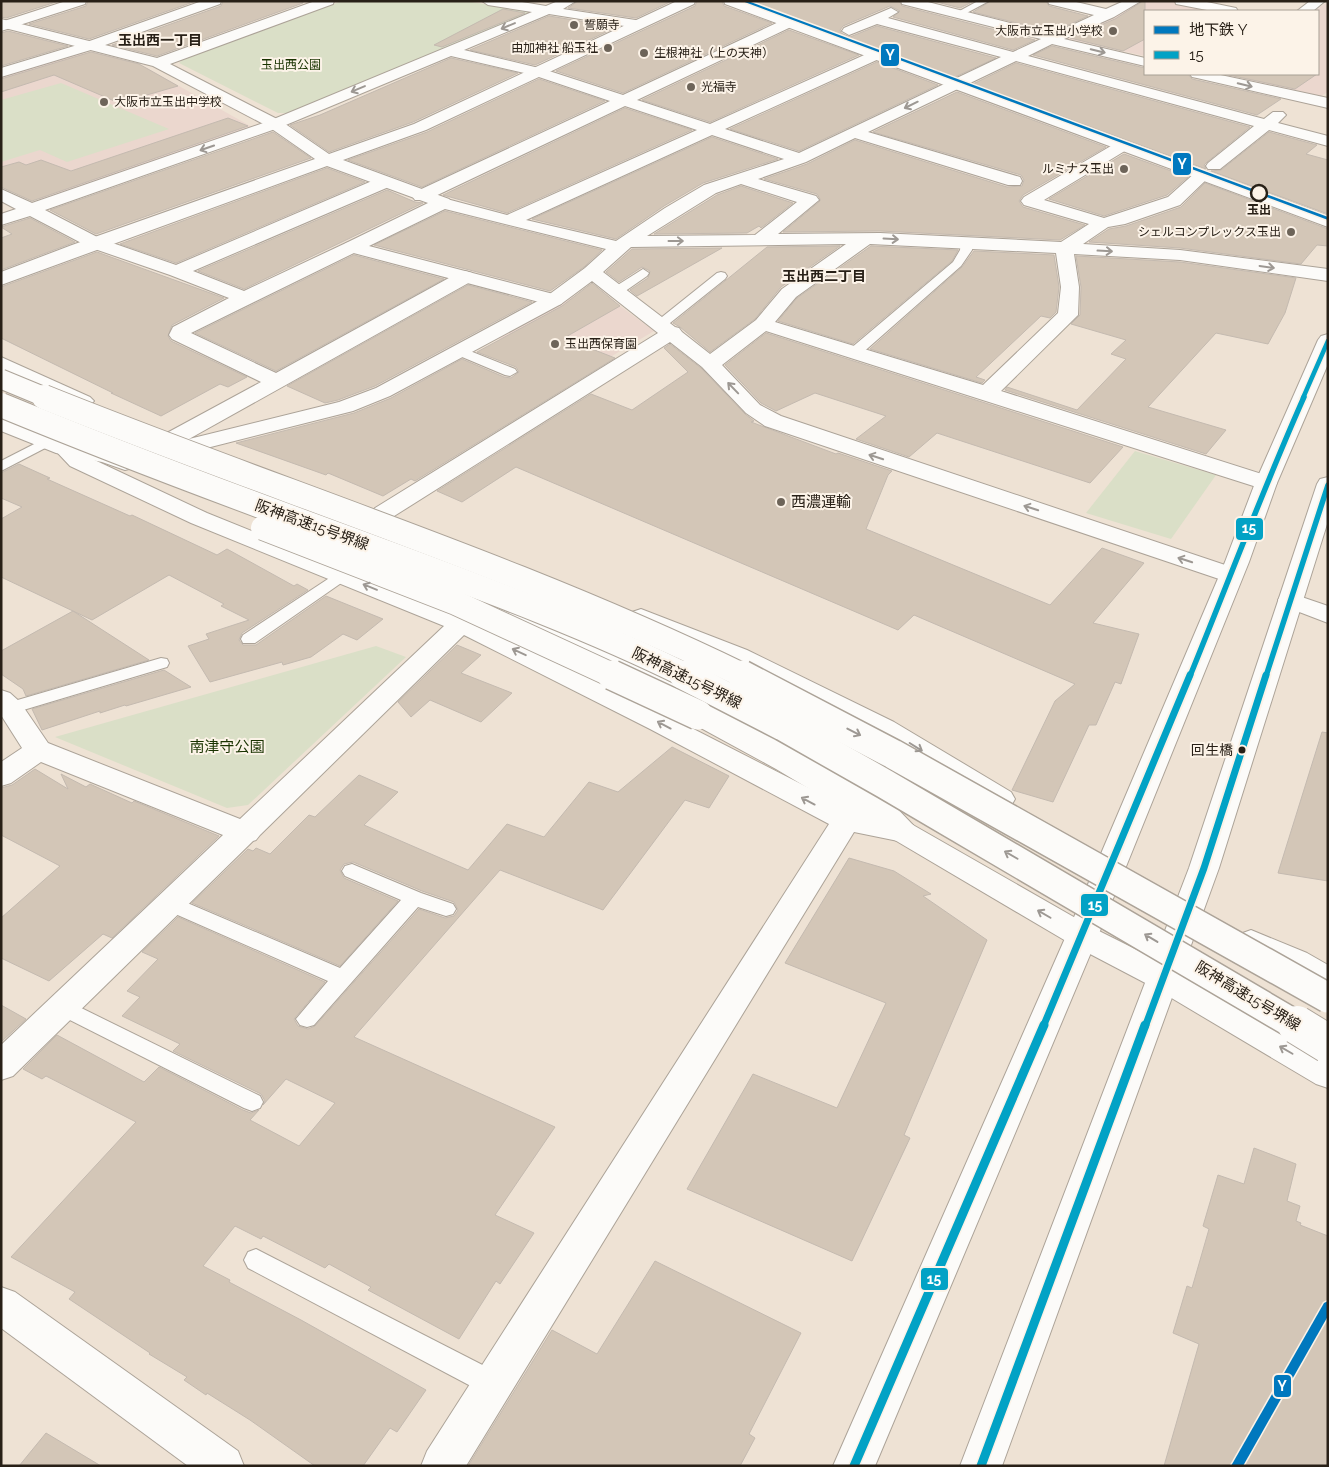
<svg xmlns="http://www.w3.org/2000/svg" width="1329" height="1467" viewBox="0 0 1329 1467" font-family="Raleway,'Noto Sans JP',sans-serif">
  <rect width="100%" height="100%" fill="#eee2d4"/>
  <g fill="#ebd7ce">
    <polygon points="1140,1 1175,1 1221,11 1145,11 1145,56 1068,39 1067,37"/>
    <polygon points="1326,3 1328,4 1328,92 1321,96 1223,74 1318,74 1318,11 1314,11"/>
    <polygon points="76,53 95,54 147,68 252,127 40,199 27,199 1,186 1,76"/>
    <polygon points="593,286 654,331 585,372 498,338"/>
  </g>
  <g fill="#dadfc7">
    <polygon points="342,1 465,1 524,10 528,13 288,113 278,113 179,63 183,59"/>
    <polygon points="61,83 169,129 67,162 40,150 1,162 1,100"/>
    <polygon points="1135,451 1216,475 1171,539 1086,513"/>
    <polygon points="376,646 406,657 248,805 227,808 55,737"/>
  </g>
  <g fill="#d3c6b7" stroke="#c4bab0">
    <polygon points="1,1 59,1 6,18 1,17"/>
    <polygon points="88,1 196,1 89,39 29,24 86,6"/>
    <polygon points="223,1 303,1 303,3 157,56 112,45 221,6"/>
    <polygon points="578,1 672,1 636,18 568,8"/>
    <polygon points="697,1 722,1 724,6 772,23 623,93 556,71 695,6"/>
    <polygon points="749,1 899,1 902,6 1035,40 1013,50 893,17 900,11 890,6 843,26 840,30 841,33 850,37 877,26 996,58 955,77"/>
    <polygon points="933,1 974,1 960,8"/>
    <polygon points="991,1 1046,1 1049,6 1088,16 1053,32 973,12"/>
    <polygon points="1143,1 1145,1 1145,39 1123,51 1070,38 1115,19"/>
    <polygon points="503,9 525,13 442,47 434,45"/>
    <polygon points="549,16 617,27 535,65 470,50"/>
    <polygon points="789,30 859,55 710,122 642,100"/>
    <polygon points="8,31 68,46 1,66 1,33"/>
    <polygon points="1052,46 1145,68 1145,74 1188,74 1192,79 1281,99 1257,115 1033,55"/>
    <polygon points="91,52 139,64 178,86 119,103 54,75 1,92 1,79"/>
    <polygon points="451,58 518,73 413,122 329,152 290,125 320,115"/>
    <polygon points="877,62 938,85 799,151 730,129"/>
    <polygon points="1016,63 1250,127 1207,162 1204,165 1206,169 973,84"/>
    <polygon points="1224,74 1317,74 1295,89"/>
    <polygon points="539,79 605,101 422,187 348,160 427,132"/>
    <polygon points="957,92 1106,147 1023,195 1019,201 1023,207 1085,225 1060,240 880,231 783,232 820,201 820,199 817,194 764,179 807,164 855,140 1007,187 1022,186 1024,180 1021,175 873,132"/>
    <polygon points="625,108 692,130 507,213 443,195"/>
    <polygon points="228,118 248,126 32,201 1,187 1,167 19,162 26,165 41,160 71,171"/>
    <polygon points="273,132 311,158 96,234 50,210"/>
    <polygon points="1269,132 1317,145 1306,154 1328,160 1328,214 1211,171 1221,170"/>
    <polygon points="712,137 778,159 703,183 664,206 616,239 532,219"/>
    <polygon points="1124,154 1188,177 1167,195 1104,216 1049,199"/>
    <polygon points="327,168 365,182 176,263 120,244"/>
    <polygon points="1205,183 1328,229 1328,246 1317,245 1301,264 1180,248 1089,242 1109,229 1126,226 1181,207"/>
    <polygon points="741,186 793,203 761,228 759,226 747,233 654,234 717,195"/>
    <polygon points="387,190 415,202 423,203 244,289 198,271"/>
    <polygon points="445,211 602,250 584,267 550,291 374,245"/>
    <polygon points="30,218 75,242 1,270 1,238 12,234 1,227"/>
    <polygon points="840,246 781,287 755,319 710,352 680,327 673,323 767,247"/>
    <polygon points="871,246 958,250 952,261 853,344 778,321 797,298"/>
    <polygon points="722,248 637,296 630,290 648,278 650,271 642,267 619,282 606,272 632,249"/>
    <polygon points="974,251 1054,255 1059,287 1056,312 1050,318 1041,316 976,377 985,380 982,383 870,349 962,267"/>
    <polygon points="97,252 224,298 172,325 168,336 171,341 247,377 228,387 220,384 161,416 111,393 113,393 1,338 1,287"/>
    <polygon points="354,255 444,279 276,371 195,333"/>
    <polygon points="1076,256 1180,262 1296,278 1285,313 1268,344 1216,333 1148,407 1226,430 1206,454 1005,390 1007,387 1077,410 1126,359 1111,354 1126,340 1071,324 1080,315 1081,287"/>
    <polygon points="592,283 620,306 564,338 615,358 415,481 411,479 383,496 328,473 326,475 236,443 354,413 391,398 462,359 504,377 511,378 519,372 516,367 477,352 562,306"/>
    <polygon points="468,285 532,302 375,386 338,400 325,403 287,386"/>
    <polygon points="766,333 1123,447 1090,483 937,433 909,457 856,439 886,416 815,393 776,411 761,403 725,365"/>
    <polygon points="670,344 701,368 745,414 754,421 751,422 836,454 838,453 892,471 888,475 866,529 1050,605 1102,548 1144,563 1093,623 1139,634 1121,684 1115,682 1096,725 1089,725 1053,802 1012,790 1055,701 1075,684 914,615 898,630 516,467 462,502 437,491 591,394 632,410 688,372 664,348"/>
    <polygon points="19,464 50,478 47,479 130,516 132,515 217,555 227,549 294,586 297,584 308,590 242,633 239,640 243,645 256,645 326,596 383,619 357,640 343,634 311,657 283,665 282,662 210,682 188,646 209,639 206,634 249,620 221,606 224,604 169,575 92,620 1,577 1,519 22,507 1,498 1,473"/>
    <polygon points="73,611 149,660 26,696 23,689 1,674 1,651"/>
    <polygon points="457,645 481,655 461,673 512,693 481,722 430,700 411,717 398,702"/>
    <polygon points="164,670 191,687 126,706 125,705 100,713 100,711 42,730 32,709"/>
    <polygon points="1322,732 1328,733 1328,881 1278,873"/>
    <polygon points="672,747 729,776 709,808 685,800 603,910 500,870 354,1037 555,1127 495,1215 534,1233 500,1284 496,1281 459,1339 368,1290 371,1287 329,1264 325,1268 263,1236 261,1239 235,1226 203,1266 230,1280 229,1282 301,1320 426,1390 397,1432 390,1428 363,1466 315,1466 250,1420 207,1393 206,1395 184,1380 187,1377 149,1354 150,1353 69,1299 75,1292 11,1257 136,1122 46,1076 42,1079 23,1069 57,1035 144,1082 159,1067 243,1110 251,1113 259,1110 250,1120 299,1146 335,1103 286,1079 263,1105 265,1101 261,1094 173,1051 180,1044 122,1016 140,997 127,991 158,959 142,952 178,917 325,982 294,1019 298,1026 308,1029 315,1026 419,909 445,918 454,916 458,910 454,902 422,891 353,862 344,864 340,870 344,878 398,901 340,966 192,903 248,849 253,851 256,848 270,854 309,815 315,817 359,775 398,792 364,825 468,870 507,824 544,837 589,782 618,792"/>
    <polygon points="35,769 68,789 61,774 86,787 90,784 132,803 134,801 219,836 112,938 103,934 49,981 1,958 1,918 60,866 1,835 1,788 12,785"/>
    <polygon points="849,858 894,871 931,894 923,896 987,940 904,1135 910,1138 852,1261 687,1189 753,1074 837,1108 886,1003 785,963"/>
    <polygon points="1,1005 26,1019 1,1042"/>
    <polygon points="1254,1148 1296,1164 1287,1201 1300,1206 1296,1221 1301,1223 1300,1225 1328,1236 1328,1466 1164,1466 1199,1344 1173,1333 1187,1286 1192,1288 1209,1229 1203,1226 1218,1175 1244,1184"/>
    <polygon points="655,1261 801,1333 749,1434 755,1438 740,1466 468,1466 552,1330 597,1354"/>
    <polygon points="46,1433 101,1466 19,1466"/>
  </g>
  <g fill="none" stroke-linecap="round" stroke-linejoin="round">
    <defs>
      <g id="service">
        <polygon points="978,1 989,1 961,16 954,14"/>
        <polygon points="967,239 973,242 972,250 961,266 860,355 850,355 849,352 850,349 953,262 960,250 961,242"/>
        <polygon points="643,269 649,273 647,276 621,294 613,294 611,291 613,288"/>
        <polygon points="721,272 725,273 727,276 725,279 665,327 657,327 655,324 657,321 717,273"/>
        <polygon points="460,347 515,369 517,372 510,376 505,375 455,354 454,351"/>
        <polygon points="46,438 53,442 51,445 1,471 1,461"/>
        <polygon points="342,571 347,573 350,576 347,579 255,643 243,643 241,639 243,635 337,573"/>
        <polygon points="161,658 167,659 169,663 167,667 10,714 4,712 1,708 4,704"/>
        <polygon points="352,864 421,893 453,904 456,909 453,914 446,916 418,907 314,1025 307,1027 300,1025 296,1019 328,981 164,909 161,904 164,899 171,897 178,899 340,968 401,900 345,876 342,871 345,866"/>
        <polygon points="63,999 260,1096 263,1102 260,1108 252,1111 244,1108 56,1013 53,1007 56,1001"/>
        <polygon points="256,1249 502,1375 506,1384 502,1393 493,1396 484,1393 248,1268 244,1260 248,1252"/>
      </g>
      <g id="minor">
        <polygon points="66,1 86,1 85,4 1,31 1,22"/>
        <polygon points="202,1 221,1 220,4 94,49 1,77 1,68 84,43"/>
        <path d="M482,1h34l30,5 12,-5h18l-13,8 79,12 2,3 -2,3 -5,1 -88,-14 -85,36 79,19 80,26 160,-75h10l2,3 -2,3 -156,74 73,24 161,-72h10l2,3 -2,3 -156,71 74,24 202,-96 -124,-33 -28,11 -7,-4 2,-3 47,-20 7,4 -10,6 125,34 28,-13 -139,-35 -1,-3h23l129,33 41,-19 -45,-11 -1,-3h24l34,8 18,-8h17l-27,16 -50,22 81,19v8l-93,-22 -24,12 236,63 9,-7h10l3,3 -8,8 50,13v10l-59,-16 -49,39h-12l-2,-3 2,-3 46,-37 -238,-65 -148,71 152,45 2,4 -2,4h-12l-153,-47 -49,24 -48,17 58,17 3,4 -41,34 102,-1 181,9 28,-18 -65,-19 -3,-4 3,-4 92,-54h12l2,3 -2,3 -84,51 60,18 64,-21 28,-25h12l2,4 -30,29 -55,19 -17,3 -25,17 97,6 148,19v12l-148,-21 -106,-6 5,33 -1,28 -77,76 273,87 3,5 -3,5 -8,2 -500,-159 -44,34 38,40 21,11 459,154 3,5 -3,5 -9,2 -9,-2 -457,-154 -19,-13 -44,-46 -32,-25 -279,176 -8,2 -8,-2 -4,-5 4,-5 283,-175 -66,-52 -31,23 -171,92 -37,15 -162,41 -8,-2 -3,-5 1,-2 -8,3 -8,-2 -3,-5 3,-5 96,-52 -89,-43 -3,-4 4,-8 56,-29 -59,-23 -81,-28 -59,-31 -29,9v-11l15,-5 -15,-8v-12l31,14 237,-82 263,-109 -44,-7zM451,56l82,19 77,26 -195,91 -3,4 3,4h12l198,-94 72,24 -190,85 -64,-17 -6,1 -3,4 3,4 169,42 -21,19 -38,28 -171,92 -37,14 -150,37 283,-158 2,-4 -2,-4 -7,-2 -7,2 -182,100 -85,-40 167,-82 3,-4 -3,-4 -6,-1 -6,1 -102,48 -51,-20 198,-85 2,-4 -2,-4h-12l-203,87 -75,-26 -56,-29 236,-83zM712,135l72,24 -80,26 -39,23 -49,33 -90,-21zM741,184l56,18 -42,33 -108,1 69,-43zM846,244l-64,45 -26,31 -46,34 -28,-22 -3,-4 -4,-1 -72,-55 28,-25zM870,244l186,9 5,34 -3,26 -75,72 -208,-63 21,-25z"/>
        <polygon points="1175,1 1202,1 1236,8 1238,11 1212,11 1176,4"/>
        <polygon points="1310,1 1325,1 1313,11 1297,11"/>
        <polygon points="1190,74 1216,74 1328,98 1328,108 1197,78 1192,77"/>
        <polygon points="64,441 72,443 86,456 207,513 470,619 670,717 854,811 913,825 918,832 913,839 903,842 854,832 466,1466 421,1466 427,1451 829,824 650,729 464,635 260,835 256,840 253,841 13,1076 1,1080 1,1045 223,835 41,762 11,783 1,786 1,762 22,748 1,715 1,690 10,693 20,702 48,743 240,819 444,626 191,523 70,466 53,448 56,443"/>
        <polygon points="1290,593 1328,606 1328,623 1281,605 1278,600 1281,595"/>
      </g>
      <g id="tertiary">
        <polygon points="315,1 334,1 333,4 170,64 281,121 329,154 414,124 677,1 695,1 694,4 426,130 343,160 449,199 452,203 449,207 369,246 561,296 564,300 561,304 554,306 346,251 343,247 346,243 428,203 327,166 1,285 1,272 72,245 315,159 269,127 153,66 1,27 1,19 157,58"/>
        <polygon points="1,357 90,397 94,401 90,405 83,407 76,405 1,371"/>
        <polygon points="1,417 69,442 115,451 133,458 136,463 133,468 125,470 102,462 56,453 1,431"/>
        <polygon points="467,590 565,627 689,682 865,775 913,825 1093,928 1175,969 1328,1057 1328,1088 1316,1084 1153,987 1071,944 893,839 845,789 671,694 547,639 458,602 455,597 458,592"/>
        <polygon points="641,609 747,650 894,722 1011,792 1015,799 1011,806 1001,809 991,806 874,734 729,662 632,622 628,617 632,612"/>
        <polygon points="1251,930 1307,953 1328,965 1328,992 1317,989 1285,971 1240,950 1235,942 1240,934"/>
        <polygon points="1,1287 15,1292 238,1451 244,1466 188,1466 1,1328"/>
      </g>
      <g id="primary">
        <polygon points="1328,334 1328,364 1277,483 1249,562 1098,936 875,1466 833,1466 1066,936 1225,562 1255,483 1318,340 1321,336"/>
        <polygon points="1328,477 1328,521 1219,868 1002,1466 960,1466 1189,868 1317,484 1320,479"/>
      </g>
      <polygon id="trunk" points="724,1 743,1 1328,216 1328,227 725,4"/>
      <polygon id="motorway" points="698,706 708,709 796,755 913,825 918,832 913,839 903,842 893,839 776,769 688,721 684,715 688,709"/>
    </defs>
    <use href="#service" stroke="#aca398" stroke-width="2"/>
    <use href="#minor" stroke="#aca398" stroke-width="2"/>
    <use href="#tertiary" stroke="#aca398" stroke-width="2"/>
    <use href="#primary" stroke="#aca398" stroke-width="2"/>
    <use href="#trunk" stroke="#aca398" stroke-width="2"/>
    <use href="#motorway" stroke="#aca398" stroke-width="2"/>
    <use href="#service" fill="#fcfbf9" fill-rule="evenodd"/>
    <use href="#minor" fill="#fcfbf9" fill-rule="evenodd"/>
    <use href="#tertiary" fill="#fcfbf9" fill-rule="evenodd"/>
    <use href="#primary" fill="#fcfbf9" fill-rule="evenodd"/>
    <use href="#trunk" fill="#fcfbf9" fill-rule="evenodd"/>
    <use href="#motorway" fill="#fcfbf9" fill-rule="evenodd"/>
    <defs>
      <polyline id="motorway-bridge-far3" points="1,379 47,398"/>
      <g id="motorway-bridge-far2">
        <path d="M44,397c233,94 474,169 700,279"/>
        <path d="M1,405c119,49 239,94 360,138 110,41 221,81 326,133"/>
        <polyline points="263,528 456,603 614,676"/>
      </g>
      <g id="motorway-bridge-far1">
        <polyline points="612,675 698,715"/>
        <polyline points="684,675 783,726 885,784 1299,1027"/>
        <polyline points="742,675 893,754 1328,998"/>
      </g>
      <polyline id="motorway-bridge" points="1297,1025 1328,1044"/>
    </defs>
    <use href="#motorway-bridge-far3" stroke="#aca398" stroke-width="21" stroke-linecap="butt"/>
    <use href="#motorway-bridge-far2" stroke="#aca398" stroke-width="26" stroke-linecap="butt"/>
    <use href="#motorway-bridge-far1" stroke="#aca398" stroke-width="32" stroke-linecap="butt"/>
    <use href="#motorway-bridge" stroke="#aca398" stroke-width="40" stroke-linecap="butt"/>
    <use href="#motorway-bridge-far3" stroke="#fcfbf9" stroke-width="19"/>
    <use href="#motorway-bridge-far2" stroke="#fcfbf9" stroke-width="24"/>
    <use href="#motorway-bridge-far1" stroke="#fcfbf9" stroke-width="29"/>
    <use href="#motorway-bridge" stroke="#fcfbf9" stroke-width="38"/>
    <defs>
      <polyline id="bus-1-far3" points="1303,398 1328,341"/>
      <g id="bus-1-far2">
        <path d="M1190,676c38,-93 73,-187 114,-279"/>
        <polyline points="1266,676 1328,485"/>
      </g>
      <g id="bus-1-far1">
        <polyline points="1043,1027 1190,675"/>
        <polyline points="1145,1027 1204,868 1266,675"/>
      </g>
      <g id="bus-1">
        <polyline points="854,1466 1044,1025"/>
        <polyline points="981,1466 1145,1025"/>
      </g>
    </defs>
    <use href="#bus-1-far3" stroke="#fcf3e8" stroke-width="7"/>
    <use href="#bus-1-far2" stroke="#fcf3e8" stroke-width="9"/>
    <use href="#bus-1-far1" stroke="#fcf3e8" stroke-width="11"/>
    <use href="#bus-1" stroke="#fcf3e8" stroke-width="12"/>
    <use href="#bus-1-far3" stroke="#02a2c5" stroke-width="4.5"/>
    <use href="#bus-1-far2" stroke="#02a2c5" stroke-width="5.5"/>
    <use href="#bus-1-far1" stroke="#02a2c5" stroke-width="7"/>
    <use href="#bus-1" stroke="#02a2c5" stroke-width="9"/>
    <defs>
      <g id="metro-1">
        <polygon points="742,1 748,1 1328,217 1328,220"/>
        <polygon points="1328,1301 1328,1316 1243,1466 1231,1466 1324,1303"/>
      </g>
    </defs>
    <use href="#metro-1" stroke="#fcf3e8" stroke-width="3"/>
    <use href="#metro-1" fill="#0078be" fill-rule="evenodd"/>
  </g>
  <defs><path id="oneway-shaft" d="M-6 0H5M1.5-3L5.5 0L1.5 3" fill="none" stroke-width="1.6" stroke-linecap="round" stroke-linejoin="round" transform="scale(1.25)"/></defs>
  <g stroke="#9d9893">
    <use href="#oneway-shaft" transform="translate(508 26) rotate(157)"/>
    <use href="#oneway-shaft" transform="translate(1098 51) rotate(13)"/>
    <use href="#oneway-shaft" transform="translate(1245 85) rotate(13)"/>
    <use href="#oneway-shaft" transform="translate(358 89) rotate(157)"/>
    <use href="#oneway-shaft" transform="translate(911 105) rotate(154)"/>
    <use href="#oneway-shaft" transform="translate(207 148) rotate(161)"/>
    <use href="#oneway-shaft" transform="translate(891 239) rotate(3)"/>
    <use href="#oneway-shaft" transform="translate(676 241)"/>
    <use href="#oneway-shaft" transform="translate(1105 251) rotate(3)"/>
    <use href="#oneway-shaft" transform="translate(1267 267) rotate(8)"/>
    <use href="#oneway-shaft" transform="translate(733 388) rotate(-134)"/>
    <use href="#oneway-shaft" transform="translate(876 457) rotate(-162)"/>
    <use href="#oneway-shaft" transform="translate(1031 508) rotate(-162)"/>
    <use href="#oneway-shaft" transform="translate(1185 560) rotate(-162)"/>
    <use href="#oneway-shaft" transform="translate(370 587) rotate(-158)"/>
    <use href="#oneway-shaft" transform="translate(519 652) rotate(-155)"/>
    <use href="#oneway-shaft" transform="translate(664 725) rotate(-152)"/>
    <use href="#oneway-shaft" transform="translate(854 732) rotate(27)"/>
    <use href="#oneway-shaft" transform="translate(916 747) rotate(32)"/>
    <use href="#oneway-shaft" transform="translate(808 801) rotate(-152)"/>
    <use href="#oneway-shaft" transform="translate(1011 855) rotate(-150)"/>
    <use href="#oneway-shaft" transform="translate(1044 914) rotate(-150)"/>
    <use href="#oneway-shaft" transform="translate(1151 938) rotate(-149)"/>
    <use href="#oneway-shaft" transform="translate(1286 1050) rotate(-150)"/>
  </g>
  <g fill="#6d6459" stroke="#fcf3e8" stroke-width="2">
    <circle cx="574" cy="25" r="5"/>
    <circle cx="1113" cy="31" r="5"/>
    <circle cx="608" cy="48" r="5"/>
    <circle cx="644" cy="53" r="5"/>
    <circle cx="691" cy="87" r="5"/>
    <circle cx="104" cy="102" r="5"/>
    <circle cx="1124" cy="169" r="5"/>
    <circle cx="1291" cy="232" r="5"/>
    <circle cx="555" cy="344" r="5"/>
    <circle cx="781" cy="502" r="5"/>
  </g>
  <circle fill="#fcf3e8" stroke="#282017" stroke-width="2.5" cx="1259" cy="193" r="8"/>
  <circle fill="#282017" stroke="#fcf3e8" stroke-width="2" cx="1242" cy="750" r="4.5"/>
  <g text-anchor="middle" dominant-baseline="central" stroke-width="4" stroke-linejoin="round" paint-order="stroke">
    <g font-size="12" fill="#282017" stroke="#fcf3e8" text-anchor="start">
      <text x="584" y="25">誓願寺</text>
      <text x="1103" y="31" text-anchor="end">大阪市立玉出小学校</text>
      <text x="598" y="48" text-anchor="end">由加神社 船玉社</text>
      <text x="654" y="53">生根神社（上の天神）</text>
      <text x="701" y="87">光福寺</text>
      <text x="114" y="102">大阪市立玉出中学校</text>
      <text x="1114" y="169" text-anchor="end">ルミナス玉出</text>
      <text x="1281" y="232" text-anchor="end">シェルコンプレックス玉出</text>
      <text x="565" y="344">玉出西保育園</text>
    </g>
    <g font-size="12" fill="#193300" stroke="#fcf3e8">
      <text x="291" y="65">玉出西公園</text>
    </g>
    <g font-size="12" font-weight="bold" fill="#282017" stroke="#fcf3e8">
      <text x="1259" y="210">玉出</text>
    </g>
    <g font-size="14" font-weight="bold" fill="#282017" stroke="#fcf3e8">
      <text x="160" y="40">玉出西一丁目</text>
      <text x="824" y="276">玉出西二丁目</text>
    </g>
    <g font-size="14" fill="#282017" stroke="#fcf3e8" text-anchor="end">
      <text x="1233" y="750">回生橋</text>
    </g>
    <g font-size="15" fill="#282017" stroke="#fcf3e8" text-anchor="start">
      <text x="791" y="502">西濃運輸</text>
    </g>
    <g font-size="15" fill="#282017" stroke="#fcf3e8">
      <text transform="translate(312 525) rotate(20)">阪神高速15号堺線</text>
      <text transform="translate(687 678) rotate(26)">阪神高速15号堺線</text>
      <text transform="translate(1248 996) rotate(31)">阪神高速15号堺線</text>
    </g>
    <g font-size="15" fill="#193300" stroke="#fcf3e8">
      <text x="227" y="747">南津守公園</text>
    </g>
  </g>
  <g stroke="#fcf3e8" stroke-width="2">
    <rect x="880" y="43" width="20" height="24" rx="5" fill="#0078be"/>
    <rect x="1172" y="152" width="20" height="24" rx="5" fill="#0078be"/>
    <rect x="1235" y="517" width="29" height="24" rx="5" fill="#02a2c5"/>
    <rect x="1080" y="893" width="29" height="24" rx="5" fill="#02a2c5"/>
    <rect x="920" y="1267" width="29" height="24" rx="5" fill="#02a2c5"/>
    <rect x="1273" y="1374" width="19" height="24" rx="5" fill="#0078be"/>
  </g>
  <g font-size="14" text-anchor="middle" font-weight="bold" fill="#fff">
    <text x="890" y="60">Y</text>
    <text x="1182" y="169">Y</text>
    <text x="1249" y="533">15</text>
    <text x="1095" y="910">15</text>
    <text x="934" y="1284">15</text>
    <text x="1282" y="1391">Y</text>
  </g>
  <rect width="1329" height="1467" fill="none" stroke="#282017" stroke-width="5"/>
  <rect x="1144" y="10" width="175" height="65" fill="#fcf3e8" stroke="#a79f94"/>
  <rect x="1154" y="26" width="25" height="8" fill="#0078be" stroke="#a79f94"/>
  <text x="1189" y="35" font-size="15" fill="#282017">地下鉄 Y</text>
  <rect x="1154" y="51" width="25" height="8" fill="#02a2c5" stroke="#a79f94"/>
  <text x="1189" y="60" font-size="15" fill="#282017">15</text>
</svg>
